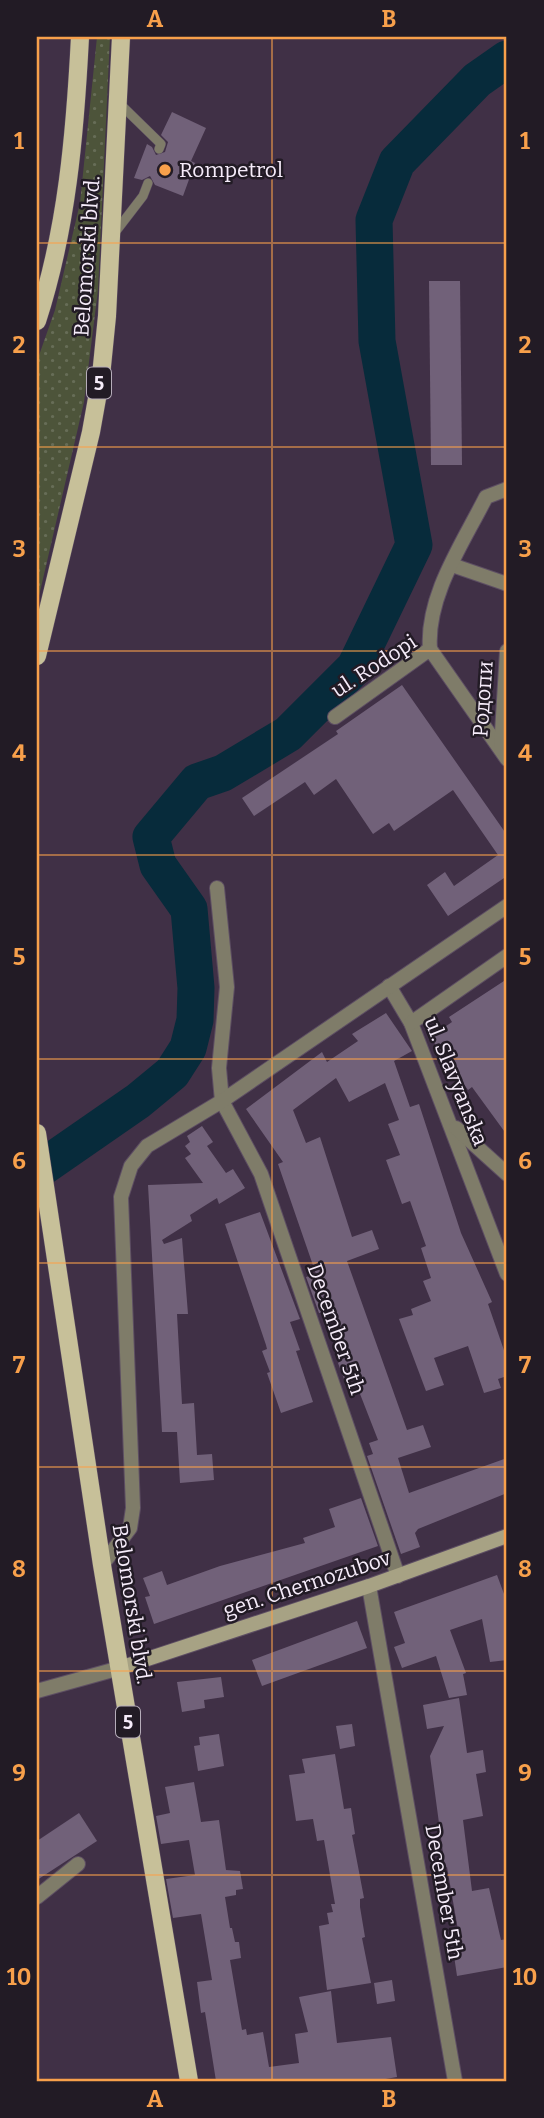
<svg xmlns="http://www.w3.org/2000/svg" width="544" height="2118" viewBox="0 0 544 2118" font-family="Bitter,serif">
  <defs>
    <pattern id="green-dots" width="8" height="8" patternUnits="userSpaceOnUse" patternTransform="scale(1.75)"><rect width="8" height="8" fill="#4d543a"/><path d="M2 2h.1M6 6h.1" fill="none" stroke="#676d57" stroke-width="1.8" stroke-linecap="round"/></pattern>
  </defs>
  <rect width="100%" height="100%" fill="#403046"/>
  <polygon fill="url(#green-dots)" points="97,37 110,37 98,290 84,402 39,596 37,361 55,310 80,203"/>
  <g fill="none" stroke-linecap="round" stroke-linejoin="round">
    <polyline stroke="#072b3b" stroke-width="37" points="37,1171 138,1101 172,1073 188,1048 195,1020 196,988 189,909 158,865 151,837 197,782 223,773 288,734 355,667 414,545 377,341 374,220 397,162 477,80 507,59"/>
  </g>
  <g fill="#716179">
    <polygon points="172,112 206,128 191,161 195,163 183,196 155,185 150,176 142,180 134,178 147,144 152,147 156,155 165,152 168,142 161,135"/>
    <polygon points="429,281 460,281 462,465 431,465"/>
    <polygon points="402,685 507,835 507,876 448,916 427,885 445,872 454,886 498,855 453,790 394,831 389,823 373,834 336,779 314,795 305,782 254,816 242,798 338,734 336,731"/>
    <polygon points="507,979 507,1135 472,1087 468,1090 430,1037 452,1022 449,1017"/>
    <polygon points="386,1013 412,1051 394,1061 410,1107 419,1104 461,1233 492,1302 488,1304 507,1359 507,1376 498,1379 501,1388 484,1393 468,1346 434,1358 444,1385 426,1391 399,1319 413,1315 411,1309 431,1301 423,1281 431,1278 421,1248 426,1246 410,1201 402,1204 386,1160 400,1155 388,1124 399,1120 385,1083 349,1102 336,1078 293,1110 306,1143 320,1137 352,1237 372,1230 379,1249 347,1261 407,1430 423,1425 431,1447 398,1458 409,1493 507,1458 507,1493 418,1529 415,1533 420,1547 401,1554 367,1456 373,1454 369,1443 378,1440 353,1376 344,1379 338,1363 346,1356 332,1313 319,1313 306,1277 316,1274 278,1164 283,1162 246,1109 322,1052 327,1062 358,1041 352,1034"/>
    <polygon points="202,1126 213,1142 207,1146 226,1173 233,1169 245,1188 219,1204 217,1198 190,1215 192,1221 162,1240 164,1244 182,1238 188,1314 177,1314 182,1404 194,1403 197,1455 212,1454 214,1480 180,1483 177,1432 162,1432 148,1185 203,1183 185,1158 191,1154 185,1146 190,1142 187,1136"/>
    <polygon points="260,1212 300,1319 290,1322 300,1350 296,1351 313,1402 281,1413 267,1373 270,1372 262,1351 267,1349 266,1345 225,1224"/>
    <polygon points="361,1498 378,1546 154,1624 145,1597 150,1596 143,1578 162,1571 167,1585 220,1566 305,1543 303,1538 335,1527 329,1509"/>
    <polygon points="497,1575 507,1602 507,1660 490,1662 482,1619 450,1630 466,1673 463,1674 467,1695 449,1698 436,1656 402,1668 394,1647 405,1643 394,1612"/>
    <polygon points="357,1621 367,1648 262,1686 252,1660"/>
    <polygon points="221,1677 224,1697 204,1700 205,1708 182,1712 177,1682"/>
    <polygon points="459,1698 467,1753 483,1750 486,1772 476,1774 483,1816 463,1820 472,1891 489,1888 501,1940 507,1939 507,1967 457,1976 453,1949 461,1947 447,1867 445,1868 430,1756 444,1726 427,1729 423,1705"/>
    <polygon points="352,1724 355,1746 340,1749 336,1726"/>
    <polygon points="219,1734 224,1766 198,1771 194,1746 200,1745 199,1737"/>
    <polygon points="335,1754 344,1809 351,1808 355,1834 352,1835 364,1898 360,1899 360,1907 365,1937 362,1938 371,1983 327,1990 319,1926 329,1924 327,1913 333,1912 331,1904 335,1904 324,1840 317,1841 313,1819 296,1821 289,1775 305,1773 302,1759"/>
    <polygon points="194,1782 201,1822 219,1820 226,1870 240,1871 243,1889 236,1890 236,1895 225,1897 230,1928 232,1928 235,1942 239,1942 241,1958 230,1960 242,2030 246,2029 247,2035 263,2032 269,2067 299,2063 295,2034 308,2032 299,1997 331,1991 337,2043 391,2037 397,2077 374,2081 216,2081 205,2012 201,2013 197,1982 212,1980 201,1914 173,1918 166,1879 195,1875 189,1840 161,1844 156,1816 170,1813 165,1787"/>
    <polygon points="79,1813 97,1841 37,1880 37,1841"/>
    <polygon points="392,1980 395,2001 377,2004 374,1983"/>
  </g>
  <g fill="none" stroke-linecap="round" stroke-linejoin="round">
    <defs>
      <g id="lane">
        <polyline points="119,103 161,144 159,149"/>
        <polyline points="113,235 143,196 148,183"/>
      </g>
      <g id="street">
        <polyline points="452,565 507,584"/>
        <path d="M430,649c-4,-53 33,-106 56,-152l21,-8"/>
        <polyline points="335,717 430,649 507,759"/>
        <polyline points="501,749 507,651"/>
        <polyline points="217,888 227,987 219,1068 222,1101 261,1174 398,1576"/>
        <polyline points="389,986 411,1023 507,1274"/>
        <polyline points="411,1023 507,956"/>
        <polyline points="456,1128 507,1174"/>
        <polyline points="102,1565 130,1528 133,1508 121,1197 131,1166 147,1146 222,1101 507,906"/>
        <polyline points="369,1586 455,2081"/>
        <polyline points="37,1691 120,1668"/>
        <polyline points="37,1897 78,1864"/>
      </g>
      <polyline id="secondary" points="120,1668 369,1586 507,1536"/>
      <g id="primary">
        <path d="M37,321c30,-92 38,-187 43,-284"/>
        <polyline points="37,656 91,432 101,376 107,316 121,37"/>
        <polyline points="37,1133 102,1565 189,2081"/>
      </g>
    </defs>
    <use href="#lane" stroke="#5d4e63" stroke-width="10"/>
    <use href="#street" stroke="#5d4e63" stroke-width="16"/>
    <use href="#secondary" stroke="#5d4e63" stroke-width="16"/>
    <use href="#primary" stroke="#5d4e63" stroke-width="19"/>
    <use href="#lane" stroke="#7f7c69" stroke-width="9"/>
    <use href="#street" stroke="#7f7c69" stroke-width="14"/>
    <use href="#secondary" stroke="#a7a284" stroke-width="14"/>
    <use href="#primary" stroke="#c7c099" stroke-width="18"/>
  </g>
  <path fill="none" stroke="#f8a04b" stroke-width="2" stroke-opacity="0.55" d="M272,37v2044M37,243h470M37,447h470M37,651h470M37,855h470M37,1059h470M37,1263h470M37,1467h470M37,1671h470M37,1875h470"/>
  <circle fill="#f8a04b" stroke="#221b25" stroke-width="2.5" cx="165" cy="170" r="7"/>
  <g text-anchor="middle" dominant-baseline="central" stroke-width="5" stroke-linejoin="round" paint-order="stroke">
    <g fill="#221b25" stroke="#b6adba" stroke-width="2">
      <rect x="87" y="367.5" width="24" height="31" rx="5"/>
      <rect x="116" y="1706.5" width="24" height="31" rx="5"/>
    </g>
    <g font-size="19" font-weight="bold" fill="#f6ecfa">
      <text x="99" y="383">5</text>
      <text x="128" y="1722">5</text>
    </g>
    <g font-size="21" fill="#f6ecfa" stroke="#221b25" text-anchor="start">
      <text x="179" y="170">Rompetrol</text>
    </g>
    <g font-size="21" fill="#f6ecfa" stroke="#221b25">
      <text transform="translate(87 256) rotate(-86)">Belomorski blvd.</text>
      <text transform="translate(374 666) rotate(-33)">ul. Rodopi</text>
      <text transform="translate(483 699) rotate(-86)">Родопи</text>
      <text transform="translate(456 1081) rotate(68)">ul. Slavyanska</text>
      <text transform="translate(336 1329) rotate(71)">December 5th</text>
      <text transform="translate(307 1584) rotate(-18)">gen. Chernozubov</text>
      <text transform="translate(132 1604) rotate(81)">Belomorski blvd.</text>
      <text transform="translate(444 1892) rotate(80)">December 5th</text>
    </g>
  </g>
  <rect width="544" height="2118" fill="none" stroke="#221b25" stroke-width="77"/>
  <rect x="38" y="38" width="467" height="2042" fill="none" stroke="#f8a04b" stroke-width="2.5"/>
  <g font-size="23" text-anchor="middle" font-weight="bold" fill="#f8a04b">
    <text x="155" y="27">A</text>
    <text x="389" y="27">B</text>
    <text x="19" y="149">1</text>
    <text x="525" y="149">1</text>
    <text x="19" y="353">2</text>
    <text x="525" y="353">2</text>
    <text x="19" y="557">3</text>
    <text x="525" y="557">3</text>
    <text x="19" y="761">4</text>
    <text x="525" y="761">4</text>
    <text x="19" y="965">5</text>
    <text x="525" y="965">5</text>
    <text x="19" y="1169">6</text>
    <text x="525" y="1169">6</text>
    <text x="19" y="1373">7</text>
    <text x="525" y="1373">7</text>
    <text x="19" y="1577">8</text>
    <text x="525" y="1577">8</text>
    <text x="19" y="1781">9</text>
    <text x="525" y="1781">9</text>
    <text x="19" y="1985">10</text>
    <text x="525" y="1985">10</text>
    <text x="155" y="2107">A</text>
    <text x="389" y="2107">B</text>
  </g>
</svg>
